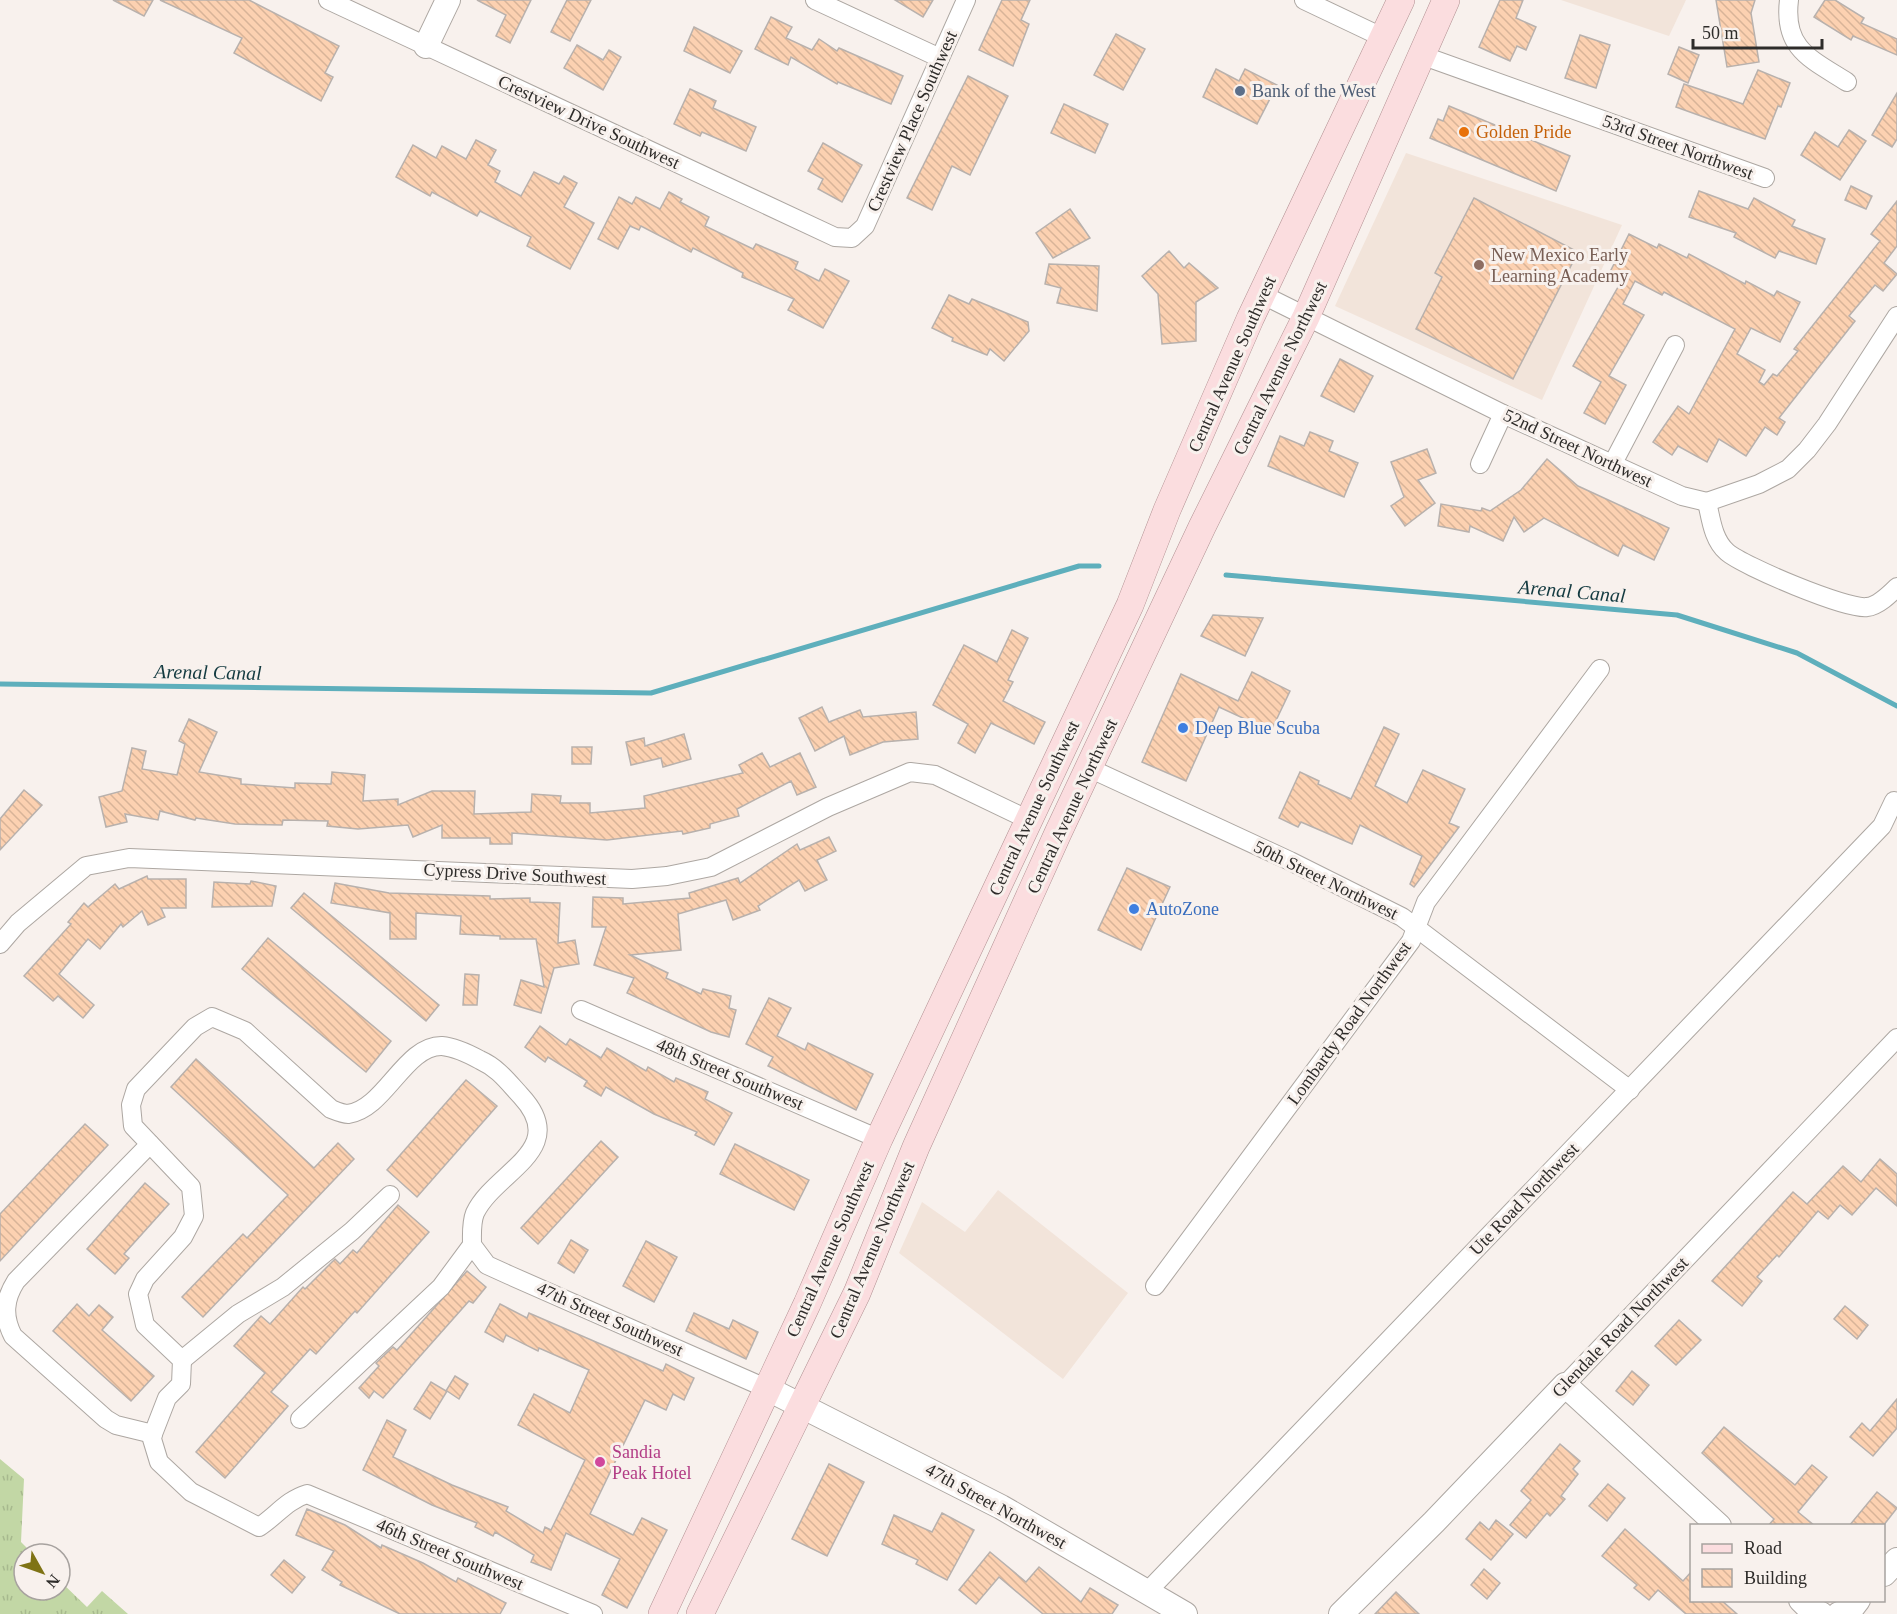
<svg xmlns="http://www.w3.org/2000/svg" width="1897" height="1614" viewBox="0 0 1897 1614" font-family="Georgia,serif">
  <defs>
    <pattern id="grass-tufts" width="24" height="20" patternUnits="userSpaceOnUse" patternTransform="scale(1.5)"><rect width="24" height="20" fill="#c2d7a5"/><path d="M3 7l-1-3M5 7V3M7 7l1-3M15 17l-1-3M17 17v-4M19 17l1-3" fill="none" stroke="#a7b98e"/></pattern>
    <pattern id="building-back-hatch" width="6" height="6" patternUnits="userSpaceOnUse" patternTransform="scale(1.5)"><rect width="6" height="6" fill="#fcd1b1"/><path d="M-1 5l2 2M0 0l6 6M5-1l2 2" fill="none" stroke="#d8b498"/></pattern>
  </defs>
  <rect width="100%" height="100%" fill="#f8f1ed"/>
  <g fill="#f2e4da">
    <polygon points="1561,0 1686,0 1669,36"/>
    <polygon points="1406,153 1622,225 1542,400 1335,306"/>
    <polygon points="998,1190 1128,1293 1063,1379 899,1253 922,1202 965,1232"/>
  </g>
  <polygon fill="url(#grass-tufts)" points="0,1459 24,1479 21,1542 33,1554 24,1554 24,1590 60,1590 60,1581 87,1607 102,1591 128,1614 0,1614"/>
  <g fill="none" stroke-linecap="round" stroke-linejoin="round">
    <g stroke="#5eafbc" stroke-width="5">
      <polyline points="1226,575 1677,615 1797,653 1897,706"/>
      <polyline points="0,684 651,693 1079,566 1099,566"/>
    </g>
  </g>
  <g fill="url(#building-back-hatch)" stroke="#b8b1ad" stroke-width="1.5">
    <polygon points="113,0 153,0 144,16"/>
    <polygon points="160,0 249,0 339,46 325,73 333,77 321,101 234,53 242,38"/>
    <polygon points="477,0 531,0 510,43 496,36 506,15"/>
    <polygon points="567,0 591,0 570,41 551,32"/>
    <polygon points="895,0 933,0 923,17"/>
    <polygon points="1002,0 1030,0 1021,20 1029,24 1013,66 979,50"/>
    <polygon points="1500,0 1523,0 1516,18 1536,27 1526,50 1517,46 1510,61 1479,47"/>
    <polygon points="1716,0 1755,0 1751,13 1759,62 1727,67"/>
    <polygon points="1825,0 1835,0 1864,18 1861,23 1897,39 1897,55 1853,36 1851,40 1814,17"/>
    <polygon points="771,17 792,27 786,38 812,50 819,39 837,51 839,48 903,76 891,104 838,82 837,84 791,57 788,65 755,49"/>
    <polygon points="694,27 742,51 730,73 684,51"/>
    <polygon points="1116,34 1145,49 1123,90 1094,75"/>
    <polygon points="1580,35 1610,45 1596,88 1565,78"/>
    <polygon points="577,45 603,60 609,50 621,57 603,90 564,68"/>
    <polygon points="1679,47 1699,55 1688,83 1668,74"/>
    <polygon points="1216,69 1239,81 1245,69 1277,85 1257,124 1203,97"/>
    <polygon points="1758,70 1790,83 1781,107 1778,106 1765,139 1676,107 1684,84 1743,104"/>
    <polygon points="968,76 1008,96 970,175 952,166 932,210 907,198"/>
    <polygon points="690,89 716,101 713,108 756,127 746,151 702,132 700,136 674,124"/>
    <polygon points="1897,93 1897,139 1892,147 1872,135"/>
    <polygon points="1064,104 1108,124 1095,153 1051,133"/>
    <polygon points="1449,106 1570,156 1556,191 1430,138 1438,119 1443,121"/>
    <polygon points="1849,130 1866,141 1840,180 1801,155 1815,132 1838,147"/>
    <polygon points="476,140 496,150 488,165 500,171 495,182 521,196 534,172 559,184 564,176 577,183 564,207 594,223 570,269 527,246 531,237 480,211 477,216 432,192 430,196 396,177 413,145 436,158 442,146 466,159"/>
    <polygon points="823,143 862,165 842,202 818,189 823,179 808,171"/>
    <polygon points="1851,186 1872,196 1866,209 1845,200"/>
    <polygon points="1699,191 1748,209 1754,198 1795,220 1792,226 1825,239 1816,264 1779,251 1775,258 1734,237 1736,233 1689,217"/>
    <polygon points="669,192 682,199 680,202 709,217 705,226 753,249 756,244 798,262 795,269 819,281 825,269 849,281 823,328 788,310 794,299 742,277 743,273 693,248 691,252 641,226 639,230 630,226 618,249 598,239 619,197 632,204 636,197 660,209"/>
    <polygon points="1474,198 1578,252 1513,379 1416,329 1442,277 1435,273"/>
    <polygon points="1897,201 1897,246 1884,263 1897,274 1883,291 1875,285 1849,316 1855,321 1779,418 1785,422 1777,435 1765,427 1746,456 1719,439 1707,462 1678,446 1672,455 1653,442 1678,406 1689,414 1735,329 1664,292 1662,295 1635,281 1623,304 1644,315 1609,376 1626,385 1605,424 1584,413 1601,382 1573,366 1622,280 1609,274 1629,234 1657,248 1659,244 1687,258 1689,254 1745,284 1746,281 1774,296 1777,291 1800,302 1780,342 1751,328 1737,354 1765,370 1759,382 1764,385 1773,374 1777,376 1798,351 1794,349 1880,241 1871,234"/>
    <polygon points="1070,209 1090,238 1053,258 1036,233"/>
    <polygon points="1169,251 1184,268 1189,263 1218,288 1196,302 1196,341 1162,344 1158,294 1142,276"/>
    <polygon points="1049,264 1099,266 1097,311 1057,303 1061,288 1045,284"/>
    <polygon points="949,295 969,304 972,299 1028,322 1029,331 1004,361 990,349 987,355 952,341 953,338 932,328"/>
    <polygon points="1340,359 1373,376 1354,412 1321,396"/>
    <polygon points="1310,432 1333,441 1329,451 1358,463 1344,497 1268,466 1280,436 1304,446"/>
    <polygon points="1427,449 1436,473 1418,480 1435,503 1405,526 1391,506 1404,497 1391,462"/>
    <polygon points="1547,459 1578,486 1669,528 1654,560 1623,545 1618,556 1544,518 1524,532 1514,517 1503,541 1470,526 1469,532 1438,526 1441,504 1481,511 1482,508 1490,511 1521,490"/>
    <polygon points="1213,615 1263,618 1245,656 1201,636"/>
    <polygon points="1012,630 1028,638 1008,680 1013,682 1003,701 1045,722 1034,744 991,723 975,753 958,743 968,724 933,705 964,645 997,662"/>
    <polygon points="1252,672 1290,691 1271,731 1219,707 1186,781 1142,762 1181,674 1238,701"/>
    <polygon points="822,707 829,722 860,710 863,717 916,712 918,739 883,742 850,755 844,736 815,751 799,718"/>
    <polygon points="189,719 217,732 199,772 241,779 241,784 295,788 295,783 331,784 332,772 365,775 363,801 398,799 398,805 432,791 475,791 474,814 531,812 532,794 561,796 560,803 590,803 590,813 645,808 644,796 743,773 739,765 762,753 770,767 800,753 816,787 797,795 791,781 737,809 739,816 710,824 710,828 683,834 682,831 607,840 512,833 512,844 490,844 490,838 442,838 442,825 413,837 408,825 358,829 327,826 328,821 283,820 282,825 235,824 196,818 195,820 160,811 158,820 125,814 127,822 106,827 99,797 122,791 132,748 146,751 142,769 177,775 185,744 179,741"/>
    <polygon points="1384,727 1399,734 1375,786 1407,803 1423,770 1465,789 1449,823 1459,827 1414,887 1410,884 1422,856 1360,825 1352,844 1301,822 1298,827 1279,818 1300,772 1319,781 1318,784 1351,799"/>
    <polygon points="684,734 691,759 663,767 661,758 631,765 626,742 644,738 645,746"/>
    <polygon points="572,747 592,747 591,764 572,764"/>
    <polygon points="24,790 42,805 0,850 0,819"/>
    <polygon points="829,837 836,851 817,860 827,880 805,891 799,880 758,906 760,910 733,920 726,900 678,914 681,950 630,955 668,973 666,978 701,994 703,989 731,996 729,1008 736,1010 729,1037 711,1032 627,993 634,978 594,965 606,927 592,927 593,897 623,898 623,904 690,898 689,893 738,878 740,883 797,844 800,850"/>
    <polygon points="1127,868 1170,887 1141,950 1098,930"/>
    <polygon points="147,876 148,879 186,879 186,908 161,908 165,917 148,925 142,911 123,927 121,924 100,949 88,939 59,974 94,1005 83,1018 58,996 53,1001 24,976 71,924 68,922 84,903 88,907 115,884 119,889"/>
    <polygon points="251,881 276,886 272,906 212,907 214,882 250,884"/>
    <polygon points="335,883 389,893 490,896 490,899 530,898 530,902 560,903 558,943 575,940 579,964 554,968 541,1013 514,1005 521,980 544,987 536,939 500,939 500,936 460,934 461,916 416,913 416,939 390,939 390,913 331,903"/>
    <polygon points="304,893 439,1005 426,1021 291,908"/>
    <polygon points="268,938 391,1041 366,1072 242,969"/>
    <polygon points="465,974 479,975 477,1005 463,1005"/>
    <polygon points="769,998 791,1008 777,1036 805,1050 808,1043 873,1074 856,1110 768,1066 773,1057 746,1044"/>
    <polygon points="540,1026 566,1045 570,1039 601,1058 607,1048 646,1071 648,1067 674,1082 676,1078 708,1092 705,1099 732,1113 714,1145 695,1135 697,1132 654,1114 606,1087 601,1096 584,1086 587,1081 548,1057 545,1062 525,1047"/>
    <polygon points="196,1059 314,1168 338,1143 354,1159 203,1317 182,1297 243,1234 247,1238 288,1195 171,1087"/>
    <polygon points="466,1080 497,1106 417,1197 387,1170"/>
    <polygon points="85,1124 108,1145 0,1261 0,1214"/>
    <polygon points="601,1141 618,1157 538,1244 521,1228"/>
    <polygon points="735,1144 809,1180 794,1210 720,1174"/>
    <polygon points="1880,1159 1897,1174 1897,1206 1876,1188 1852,1215 1840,1205 1828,1219 1818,1211 1779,1257 1777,1255 1757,1277 1762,1281 1742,1306 1712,1281 1793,1192 1807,1204 1843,1166 1861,1182"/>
    <polygon points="145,1183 169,1204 124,1254 129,1258 115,1274 87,1249"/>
    <polygon points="398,1205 429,1232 357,1313 355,1311 316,1354 310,1349 271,1392 288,1406 225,1478 196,1452 265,1373 234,1346 261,1316 270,1324 303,1287 305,1289 335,1259 340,1264 353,1250 357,1253"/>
    <polygon points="571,1240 588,1250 574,1273 558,1263"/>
    <polygon points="646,1241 677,1257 654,1302 623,1286"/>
    <polygon points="467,1271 486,1287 473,1303 469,1301 383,1398 374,1391 369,1398 359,1388 379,1366 376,1363 393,1347 397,1350"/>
    <polygon points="77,1304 89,1316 99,1305 113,1317 102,1330 154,1376 131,1401 53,1331"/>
    <polygon points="500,1304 527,1318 529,1313 663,1371 666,1364 694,1378 684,1400 673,1394 666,1410 645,1400 590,1514 633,1535 642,1518 667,1530 627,1608 602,1595 620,1559 566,1533 551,1570 531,1562 534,1555 495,1532 493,1536 475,1527 477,1523 432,1505 363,1470 387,1420 406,1430 393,1457 452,1485 508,1507 506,1511 543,1533 545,1527 551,1530 585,1460 518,1425 534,1394 570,1413 589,1370 539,1348 538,1351 506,1335 503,1342 485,1332"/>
    <polygon points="1845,1306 1868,1325 1857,1339 1834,1319"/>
    <polygon points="694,1313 729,1329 733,1320 758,1332 746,1359 686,1331"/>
    <polygon points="1679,1320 1701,1340 1676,1365 1655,1346"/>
    <polygon points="1632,1371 1649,1385 1633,1405 1616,1391"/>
    <polygon points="455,1376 468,1384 459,1399 447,1391 430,1419 414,1409 431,1382 446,1391"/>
    <polygon points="1897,1399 1897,1428 1873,1456 1850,1437 1862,1423 1870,1431"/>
    <polygon points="1724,1427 1795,1485 1812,1465 1827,1477 1798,1512 1815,1526 1768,1526 1774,1519 1702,1453"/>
    <polygon points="1560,1444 1580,1461 1573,1469 1578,1474 1561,1496 1565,1499 1550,1516 1547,1513 1526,1538 1510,1525 1531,1500 1521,1491"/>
    <polygon points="829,1464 864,1482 827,1556 792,1539"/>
    <polygon points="1608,1484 1625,1498 1607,1521 1589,1506"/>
    <polygon points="1877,1492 1897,1508 1883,1526 1849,1526"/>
    <polygon points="307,1509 345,1525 381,1548 382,1545 423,1563 456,1582 458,1578 506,1603 500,1614 400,1614 340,1585 342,1582 322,1570 334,1551 296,1535"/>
    <polygon points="942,1513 974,1530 947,1580 916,1564 918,1560 882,1544 894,1515 932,1532"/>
    <polygon points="1496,1520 1513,1534 1491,1560 1466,1539 1480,1522 1489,1530"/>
    <polygon points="1625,1529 1683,1581 1692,1571 1692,1600 1721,1600 1737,1614 1686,1614 1658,1590 1649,1600 1634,1588 1637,1585 1602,1556"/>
    <polygon points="990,1552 1026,1582 1039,1567 1081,1602 1090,1588 1118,1605 1112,1614 1043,1614 999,1577 976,1604 959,1590"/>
    <polygon points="284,1560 305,1577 292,1593 271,1575"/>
    <polygon points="1484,1569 1500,1583 1487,1599 1471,1585"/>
    <polygon points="1396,1592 1419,1614 1375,1614"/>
  </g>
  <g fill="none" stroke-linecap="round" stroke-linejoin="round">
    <defs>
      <g id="street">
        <polyline points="328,0 835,237 852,238 865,226 966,0"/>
        <polyline points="815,0 940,58"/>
        <polyline points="1304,0 1384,38"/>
        <path d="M1789,0c-6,49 22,59 58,82"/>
        <polyline points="1421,55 1765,178"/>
        <polyline points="1263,295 1503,414 1682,496 1707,502"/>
        <polyline points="1613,463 1675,345"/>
        <polyline points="1480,464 1503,414"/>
        <polyline points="1707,502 1759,484 1788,469 1807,450 1827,424 1897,316"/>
        <path d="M1707,502c4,17 6,38 20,50 16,14 120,58 140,55 11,-1 23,-13 30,-20"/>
        <polyline points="1089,768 1290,861 1402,917 1630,1090"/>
        <polyline points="0,944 18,923 86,866 129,858 632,879 667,876 711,867 828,807 910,772 935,775 1029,820"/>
        <polyline points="581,1010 879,1139"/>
        <path d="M150,1144l-134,137c-12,19 -13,35 -3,55l93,83 10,6 37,9"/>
        <path d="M472,1245c0,-11 -1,-22 3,-32 20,-42 96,-63 46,-117 -13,-14 -23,-28 -41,-36 -11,-6 -25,-13 -38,-14 -37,-1 -57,63 -94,68 -5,0 -12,-3 -17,-5l-86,-78 -33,-14 -17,10 -59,62 -5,16 2,21 58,61 3,29 -11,21 -38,42 -7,15 7,31 37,35 -1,24 -14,14 -14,36 -1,5 7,23 32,30 68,35c17,-11 28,-27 48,-33l286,120"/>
        <polyline points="472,1245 487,1265 509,1275 768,1389"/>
        <polyline points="1155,1286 1411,941 1426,902 1600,669"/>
        <polyline points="182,1360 238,1314 283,1287 352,1231 390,1195"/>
        <polyline points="1565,1385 1897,1038"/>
        <polyline points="300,1419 441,1287 472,1245"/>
        <polyline points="1147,1592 1882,826 1894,801"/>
      </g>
      <g id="secondary">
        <polyline points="426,46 448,0"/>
        <polyline points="768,1389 1001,1507 1185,1614"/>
        <polyline points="1884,1574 1897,1560"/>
        <polyline points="1801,1600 1810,1609 1821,1614"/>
        <polyline points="1341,1614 1434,1522 1565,1385 1719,1526"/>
        <polyline points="1839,1614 1851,1609 1858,1600"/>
      </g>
      <g id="primary">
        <polyline points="662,1614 807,1304 879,1139 1130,605 1167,510 1250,319 1401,0"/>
        <polyline points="700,1614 857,1293 916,1147 1058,833 1202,527 1306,317 1446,0"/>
      </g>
    </defs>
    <use href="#street" stroke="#ada7a2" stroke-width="20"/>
    <use href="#secondary" stroke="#ada7a2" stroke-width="26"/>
    <use href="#primary" stroke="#b19092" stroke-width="28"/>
    <use href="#street" stroke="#fff" stroke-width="18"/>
    <use href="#secondary" stroke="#fff" stroke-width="24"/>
    <use href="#primary" stroke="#fbdddf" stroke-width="27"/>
  </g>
  <circle fill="#5c6f8a" stroke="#f8f1ed" stroke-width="2" cx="1240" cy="91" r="6"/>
  <circle fill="#e8710a" stroke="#f8f1ed" stroke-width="2" cx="1464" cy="132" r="6"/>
  <circle fill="#8d6e63" stroke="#f8f1ed" stroke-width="2" cx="1479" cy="265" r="6"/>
  <g fill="#3f7fe0" stroke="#f8f1ed" stroke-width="2">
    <circle cx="1183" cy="728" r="6"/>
    <circle cx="1134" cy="909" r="6"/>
  </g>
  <circle fill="#d1479c" stroke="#f8f1ed" stroke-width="2" cx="600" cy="1462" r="6"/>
  <g text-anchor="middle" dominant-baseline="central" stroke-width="6" stroke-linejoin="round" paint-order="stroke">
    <g font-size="18" fill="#4e5e75" stroke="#f8f1ed" text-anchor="start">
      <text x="1252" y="91">Bank of the West</text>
    </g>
    <g font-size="18" fill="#2e2c2a" stroke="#f8f1ed">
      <text transform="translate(912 121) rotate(-66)">Crestview Place Southwest</text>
      <text transform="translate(589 122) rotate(25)">Crestview Drive Southwest</text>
      <text transform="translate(1678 147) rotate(20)">53rd Street Northwest</text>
      <text transform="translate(1232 364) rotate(-66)">Central Avenue Southwest</text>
      <text transform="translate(1280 368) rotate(-64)">Central Avenue Northwest</text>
      <text transform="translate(1578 448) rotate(25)">52nd Street Northwest</text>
      <text transform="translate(1072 806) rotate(-65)">Central Avenue Northwest</text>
      <text transform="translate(1034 808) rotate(-65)">Central Avenue Southwest</text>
      <text transform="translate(515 874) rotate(3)">Cypress Drive Southwest</text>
      <text transform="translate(1326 880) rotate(26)">50th Street Northwest</text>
      <text transform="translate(1349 1023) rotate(-54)">Lombardy Road Northwest</text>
      <text transform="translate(730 1074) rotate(23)">48th Street Southwest</text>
      <text transform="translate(1524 1199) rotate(-46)">Ute Road Northwest</text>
      <text transform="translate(830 1249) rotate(-66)">Central Avenue Southwest</text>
      <text transform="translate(872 1250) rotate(-67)">Central Avenue Northwest</text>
      <text transform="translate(610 1319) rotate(24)">47th Street Southwest</text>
      <text transform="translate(1620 1327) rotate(-46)">Glendale Road Northwest</text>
      <text transform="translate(996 1506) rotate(29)">47th Street Northwest</text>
      <text transform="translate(450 1554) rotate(23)">46th Street Southwest</text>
    </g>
    <g font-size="18" fill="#c56008" stroke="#f8f1ed" text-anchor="start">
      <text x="1476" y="132">Golden Pride</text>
    </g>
    <g font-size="18" fill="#785e54" stroke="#f8f1ed" text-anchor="start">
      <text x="1491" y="255">New Mexico Early<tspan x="1491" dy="21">Learning Academy</tspan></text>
    </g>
    <g font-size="18" fill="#366cbe" stroke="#f8f1ed" text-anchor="start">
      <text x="1195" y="728">Deep Blue Scuba</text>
      <text x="1146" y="909">AutoZone</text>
    </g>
    <g font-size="18" fill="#b23c85" stroke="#f8f1ed" text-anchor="start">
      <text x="612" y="1452">Sandia<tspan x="612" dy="21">Peak Hotel</tspan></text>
    </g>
    <g font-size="20" font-style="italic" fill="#143b41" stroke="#f8f1ed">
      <text transform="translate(1572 591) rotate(5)">Arenal Canal</text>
      <text transform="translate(208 672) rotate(1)">Arenal Canal</text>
    </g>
  </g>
  <rect x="1690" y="1524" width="195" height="78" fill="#f8f1ed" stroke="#a7a29f" stroke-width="1.5"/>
  <rect x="1702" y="1544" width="30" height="9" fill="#fbdddf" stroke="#a7a29f" stroke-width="1.5"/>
  <text x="1744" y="1554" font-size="18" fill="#2e2c2a">Road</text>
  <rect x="1702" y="1569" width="30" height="18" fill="url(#building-back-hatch)" stroke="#a7a29f" stroke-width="1.5"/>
  <text x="1744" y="1584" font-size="18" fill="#2e2c2a">Building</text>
  <g transform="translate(42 1572) rotate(130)"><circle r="28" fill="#f8f1ed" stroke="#a7a29f" stroke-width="1.5"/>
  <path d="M0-4.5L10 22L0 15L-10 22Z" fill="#7f7315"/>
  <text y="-9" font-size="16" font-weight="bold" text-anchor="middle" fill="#2e2c2a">N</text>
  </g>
  <path d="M1693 39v9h129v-9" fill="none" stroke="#2e2c2a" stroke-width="3"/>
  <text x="1702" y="39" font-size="18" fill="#2e2c2a" stroke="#f8f1ed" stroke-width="4.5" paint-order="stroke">50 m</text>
</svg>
